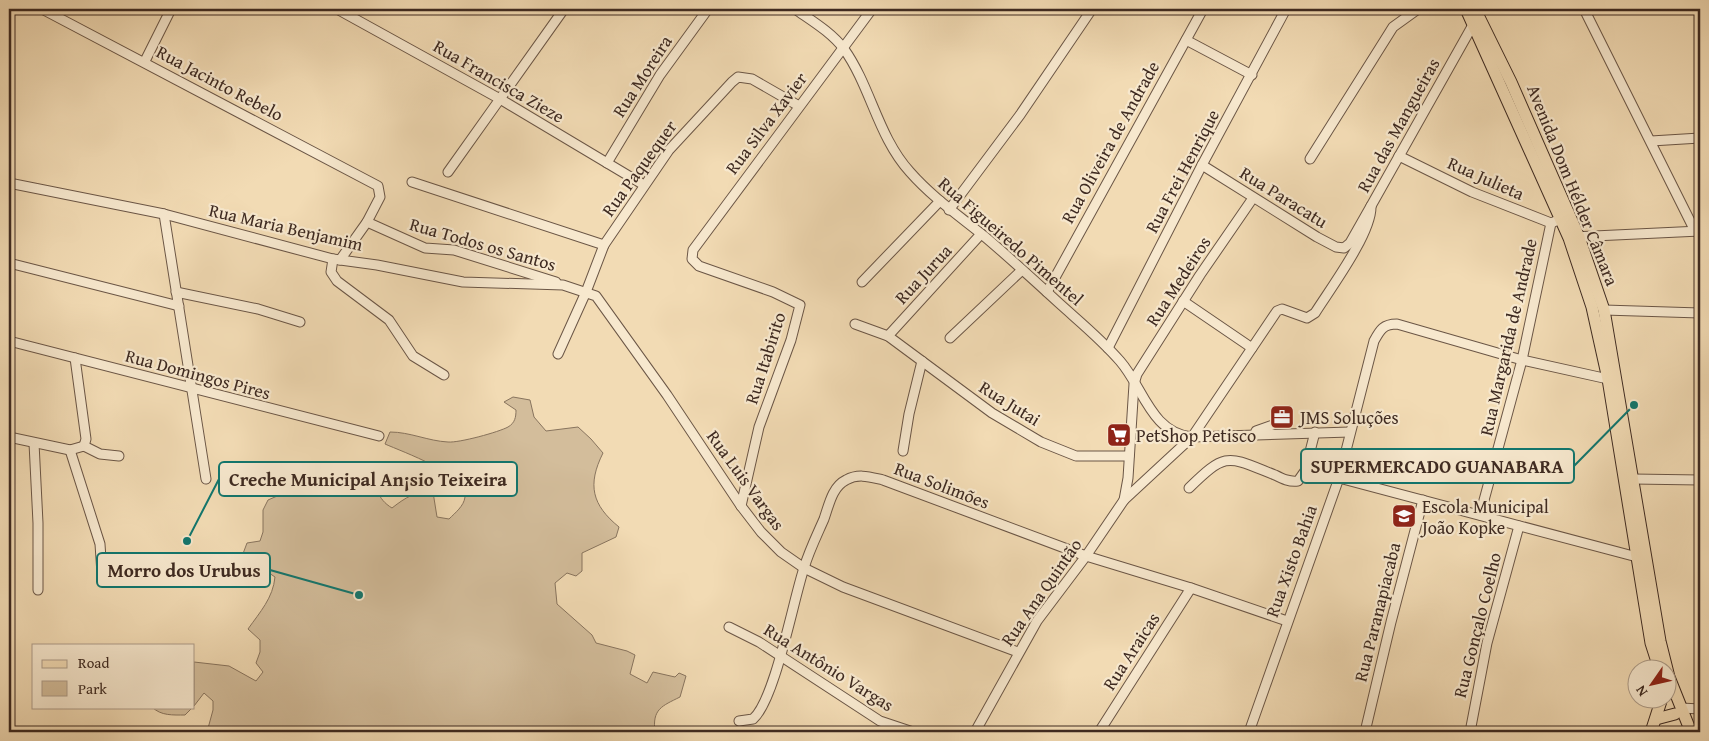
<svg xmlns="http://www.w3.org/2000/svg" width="1709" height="741" viewBox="0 0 1709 741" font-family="'Gentium Book Plus',serif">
  <rect width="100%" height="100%" fill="#f2dbb4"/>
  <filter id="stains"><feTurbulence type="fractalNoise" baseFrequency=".004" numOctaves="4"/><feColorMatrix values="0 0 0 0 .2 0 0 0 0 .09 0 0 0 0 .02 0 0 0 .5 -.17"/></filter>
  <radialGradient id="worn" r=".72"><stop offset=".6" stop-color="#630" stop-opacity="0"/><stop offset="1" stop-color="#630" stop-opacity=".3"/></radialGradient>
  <g fill="#d3bd9b" stroke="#88745e">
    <path d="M513,397l17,3 4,17 12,14 32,-4 13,12 12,14c-16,32 -11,52 16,74l-3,10 -34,16v18l-6,5 -9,-3 -12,10 2,21 35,31 4,8 31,8 8,4 -5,19 17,9 6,-11 22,5 4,-4 7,3 -6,21c-18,9 -28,12 -25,35h-448l6,-22v-9l-9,-8 -10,13v-44l35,4 27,15 7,-9 -7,-9 4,-11v-12l-12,-11c12,-17 25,-31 27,-52l-18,-12 -19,2 9,-24 13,-2 3,-9v-22l5,-10 23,-10 19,-15 44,2 10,-7 9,-1c2,17 4,30 19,39 14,-11 24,-17 41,-16l4,25 12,2c6,-6 15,-13 16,-22 1,-23 -62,-45 -80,-53l5,-12c20,0 38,9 58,10 11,1 51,-10 60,-15 7,-4 8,-10 8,-17l-12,-8z"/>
    <path d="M152,707h41l-8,8c-12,0 -24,1 -33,-8z"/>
  </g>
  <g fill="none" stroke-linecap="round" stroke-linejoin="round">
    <defs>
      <g id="minor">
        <polyline points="42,9 378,186 380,197 367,222 340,260"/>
        <polyline points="337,9 500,99 644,185"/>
        <path d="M795,9c17,12 36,23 49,40 27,38 34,88 66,123 22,25 48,43 74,64 26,22 51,45 76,68 20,18 42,36 60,57 23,26 31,72 72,76l158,-5"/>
        <polyline points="1584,9 1695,231"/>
        <polyline points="1186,40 1252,75"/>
        <polyline points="145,61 171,9"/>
        <polyline points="1651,141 1700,138"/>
        <polyline points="1399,156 1472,192 1551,223 1556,221"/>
        <polyline points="1310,159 1388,35 1393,27 1418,9"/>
        <polyline points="607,163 660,75 708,9"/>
        <polyline points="1202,165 1317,237 1336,247 1344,248 1350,243 1371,206 1474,23"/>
        <polyline points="448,172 564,9"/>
        <polyline points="412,182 604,245"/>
        <polyline points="9,183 164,214 333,259 377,265 463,282 563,285 596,296 667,395 741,506 761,532 781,552 804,568 843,587 1018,652"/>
        <polyline points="949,210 1020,115 1092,9"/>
        <polyline points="164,214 206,479"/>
        <polyline points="367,222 425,248 454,250 556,282"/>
        <polyline points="1573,237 1700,231"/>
        <polyline points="333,259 331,272 337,281 389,320 413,356 444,375"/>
        <polyline points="9,263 179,306"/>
        <polyline points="862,282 940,201"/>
        <polyline points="176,292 258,309 300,322"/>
        <polyline points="1047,292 1203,9"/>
        <polyline points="1183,301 1252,348"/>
        <polyline points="1604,310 1700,313"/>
        <polyline points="855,324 888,336 992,413 1041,442 1076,456 1129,456"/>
        <polyline points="888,336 981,234"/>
        <polyline points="950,338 1022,270"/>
        <polyline points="9,341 379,436"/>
        <polyline points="1108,348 1202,165 1286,9"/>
        <polyline points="558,354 586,292 604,245 669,150 732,82 738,77 752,79 799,106"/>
        <polyline points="75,358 86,439 84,446"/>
        <polyline points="1256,431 1281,422"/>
        <polyline points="9,437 70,450 84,446"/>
        <polyline points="34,443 38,523 38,590"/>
        <polyline points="84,446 100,454 119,456"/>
        <polyline points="70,450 100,544 102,574"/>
        <polyline points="903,451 909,414 922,361"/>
        <polyline points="1339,478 1637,557"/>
        <polyline points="1633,479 1700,480"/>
        <path d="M1189,488c38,-37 38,-32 86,-13 8,4 14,7 23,6l7,-10 10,-39"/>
        <polyline points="1124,500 1128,478 1134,384 1137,374 1200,275 1253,198"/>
        <polyline points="741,506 759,427 791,340 800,305 773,292 699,266 692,259 693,250 872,9"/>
        <polyline points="1480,515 1522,360 1551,223"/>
        <polyline points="729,627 759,642 880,721 913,732"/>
        <polyline points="1681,708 1700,709"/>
        <path d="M739,721l14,-2c22,-19 40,-118 51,-151 5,-17 13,-33 20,-49 5,-14 8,-32 22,-39 13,-7 24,-3 37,0l203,76 105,32 96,33"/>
        <path d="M975,732l62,-111 49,-65 38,-56 68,-63 85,-126 5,-2 25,9 8,-5c15,-24 57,-80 56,-107"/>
        <polyline points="1099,732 1191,588"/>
        <path d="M1249,732l90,-254 35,-137c6,-11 9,-17 23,-17l125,36 86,19"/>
        <polyline points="1365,732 1391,622 1423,500"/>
        <polyline points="1470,732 1487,643 1519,526"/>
      </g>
      <g id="major">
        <polyline points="1466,9 1569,238 1592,307 1608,379 1651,643 1659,668"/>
        <polyline points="1475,9 1511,82 1579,237 1604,310 1660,641 1669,677 1691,732"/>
        <polyline points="1656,719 1675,714"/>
        <polyline points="1651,732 1662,698"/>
      </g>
    </defs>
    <use href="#minor" stroke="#6b5646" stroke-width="11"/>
    <use href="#major" stroke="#3e2a21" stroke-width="13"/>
    <use href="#minor" stroke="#f7e8ce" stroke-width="9"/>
    <use href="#major" stroke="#f2dbb4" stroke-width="11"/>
  </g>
  <defs>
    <symbol id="office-square" viewBox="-11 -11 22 22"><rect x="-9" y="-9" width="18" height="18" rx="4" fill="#8f2418" stroke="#f7e8ce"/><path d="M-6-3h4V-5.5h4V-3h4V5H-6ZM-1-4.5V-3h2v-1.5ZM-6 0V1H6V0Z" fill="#fff"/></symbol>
    <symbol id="supermarket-square" viewBox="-11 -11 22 22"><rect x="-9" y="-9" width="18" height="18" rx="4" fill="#8f2418" stroke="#f7e8ce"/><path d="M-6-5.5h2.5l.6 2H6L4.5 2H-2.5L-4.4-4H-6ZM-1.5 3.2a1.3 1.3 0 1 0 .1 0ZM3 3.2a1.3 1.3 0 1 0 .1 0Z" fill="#fff"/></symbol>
    <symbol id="school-square" viewBox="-11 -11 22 22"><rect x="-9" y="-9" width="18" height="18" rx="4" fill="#8f2418" stroke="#f7e8ce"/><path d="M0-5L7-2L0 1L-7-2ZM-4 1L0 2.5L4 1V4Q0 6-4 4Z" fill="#fff"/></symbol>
  </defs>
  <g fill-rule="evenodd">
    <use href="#office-square" x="1268" y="403" width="28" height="28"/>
    <use href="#supermarket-square" x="1105" y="421" width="28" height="28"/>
    <use href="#school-square" x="1390" y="502" width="28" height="28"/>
  </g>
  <g text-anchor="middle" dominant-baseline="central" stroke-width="4.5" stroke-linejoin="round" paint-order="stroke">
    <g font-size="18" fill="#3e2a21" stroke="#f7e8ce">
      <text transform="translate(642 76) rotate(-57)">Rua Moreira</text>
      <text transform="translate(499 81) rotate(30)">Rua Francisca Zieze</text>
      <text transform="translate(220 83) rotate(28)">Rua Jacinto Rebelo</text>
      <text transform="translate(766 123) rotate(-53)">Rua Silva Xavier</text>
      <text transform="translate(1398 125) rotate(-61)">Rua das Mangueiras</text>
      <text transform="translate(1110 142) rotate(-61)">Rua Oliveira de Andrade</text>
      <text transform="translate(639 168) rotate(-54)">Rua Paquequer</text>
      <text transform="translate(1182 171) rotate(-62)">Rua Frei Henrique</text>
      <text transform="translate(1486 178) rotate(24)">Rua Julieta</text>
      <text transform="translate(1573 185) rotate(68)">Avenida Dom Hélder Câmara</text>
      <text transform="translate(1284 197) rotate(32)">Rua Paracatu</text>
      <text transform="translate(286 227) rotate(13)">Rua Maria Benjamim</text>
      <text transform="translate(1011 241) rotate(41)">Rua Figueiredo Pimentel</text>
      <text transform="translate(483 244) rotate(16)">Rua Todos os Santos</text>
      <text transform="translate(923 274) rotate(-47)">Rua Jurua</text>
      <text transform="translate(1178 281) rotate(-57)">Rua Medeiros</text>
      <text transform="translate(1508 337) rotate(-77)">Rua Margarida de Andrade</text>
      <text transform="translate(765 358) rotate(-72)">Rua Itabirito</text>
      <text transform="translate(198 374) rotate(15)">Rua Domingos Pires</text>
      <text transform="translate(1010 403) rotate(32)">Rua Jutai</text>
      <text transform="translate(746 480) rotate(54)">Rua Luis Vargas</text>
      <text transform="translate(942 485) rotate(21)">Rua Solimões</text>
      <text transform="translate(1291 561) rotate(-70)">Rua Xisto Bahia</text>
      <text transform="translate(1041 592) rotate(-55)">Rua Ana Quintão</text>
      <text transform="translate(1377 612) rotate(-76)">Rua Paranapiacaba</text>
      <text transform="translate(1477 625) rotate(-76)">Rua Gonçalo Coelho</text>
      <text transform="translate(1131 651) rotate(-57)">Rua Araicas</text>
      <text transform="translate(829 667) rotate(32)">Rua Antônio Vargas</text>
    </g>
    <g font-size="18" fill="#3e2a21" stroke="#f7e8ce" text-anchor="start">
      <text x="1300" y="417">JMS Soluções</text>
      <text x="1136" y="435">PetShop Petisco</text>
      <text x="1422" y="506">Escola Municipal<tspan x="1422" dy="21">João Kopke</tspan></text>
    </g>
  </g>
  <path fill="none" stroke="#0f766e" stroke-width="2" d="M1634 405L1574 466M187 541L219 479M359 595L270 570"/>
  <g fill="#0f766e" stroke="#f7e8ce" stroke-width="2">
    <circle cx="1634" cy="405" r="5"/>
    <circle cx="187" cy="541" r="5"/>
    <circle cx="359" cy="595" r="5"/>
  </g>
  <g fill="#f7e8ce" stroke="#0f766e" stroke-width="2">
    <rect x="1301" y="449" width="273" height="34" rx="5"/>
    <rect x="219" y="462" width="298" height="34" rx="5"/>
    <rect x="97" y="553" width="173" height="34" rx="5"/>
  </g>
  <g font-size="19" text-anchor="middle" font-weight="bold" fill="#3e2a21">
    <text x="1437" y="473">SUPERMERCADO GUANABARA</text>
    <text x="368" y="486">Creche Municipal An¡sio Teixeira</text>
    <text x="184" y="577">Morro dos Urubus</text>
  </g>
  <rect width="1709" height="741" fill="none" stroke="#f2dbb4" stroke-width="30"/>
  <rect x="10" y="10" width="1689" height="721" fill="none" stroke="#3e2a21" stroke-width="2.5"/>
  <rect x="15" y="15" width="1679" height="711" fill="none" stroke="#3e2a21"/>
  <rect x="32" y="644" width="162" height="65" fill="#f7e8ce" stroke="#ad9c89"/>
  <rect x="42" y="660" width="25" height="8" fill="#f2dbb4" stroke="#ad9c89"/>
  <text x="78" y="668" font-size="15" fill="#3e2a21">Road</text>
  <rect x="42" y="681" width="25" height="15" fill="#d3bd9b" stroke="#ad9c89"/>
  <text x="78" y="694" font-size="15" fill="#3e2a21">Park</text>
  <g transform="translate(1652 684) rotate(236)"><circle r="24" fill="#f7e8ce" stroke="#ad9c89"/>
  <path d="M0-4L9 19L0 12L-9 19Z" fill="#8f2418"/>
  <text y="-8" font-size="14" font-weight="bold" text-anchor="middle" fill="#3e2a21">N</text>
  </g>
  <rect width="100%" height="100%" filter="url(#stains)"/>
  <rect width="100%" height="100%" fill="url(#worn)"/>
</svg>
